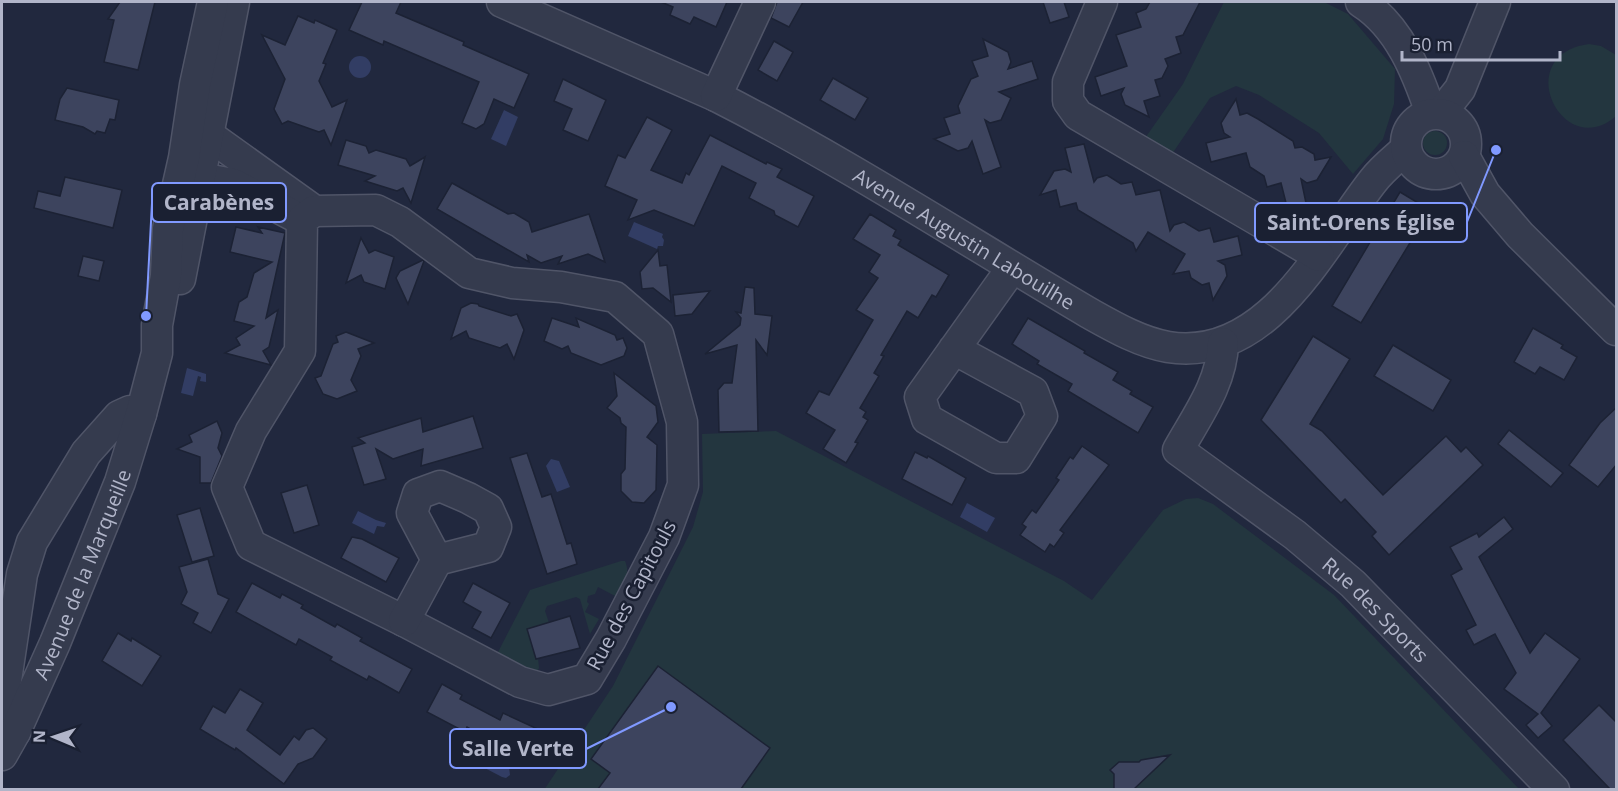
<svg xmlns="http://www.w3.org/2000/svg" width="1618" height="791" viewBox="0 0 1618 791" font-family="'Open Sans',sans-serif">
  <rect width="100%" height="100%" fill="#21283e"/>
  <g fill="#23363f">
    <polygon points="1224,2 1324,2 1348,14 1395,69 1394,104 1383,139 1353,174 1319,133 1259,95 1236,86 1210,98 1170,157 1143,141 1183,84"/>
    <path d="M1589,44l12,2 15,9v61c-53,47 -107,-61 -27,-72z"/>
    <circle cx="1435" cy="143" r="12"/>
    <polygon points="776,431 1064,581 1092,600 1163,510 1186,499 1198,498 1213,504 1334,595 1519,789 544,790 613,686 693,527 703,492 702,434"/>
    <path d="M621,561h4c6,14 -2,24 -8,36l-19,-10 -3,7 -7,2 -1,6 2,2 -4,8 14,7 -9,15 -10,-35 -4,-2 -29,9 -2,5 4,12 -21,6 8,29h2l1,10 -3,6 -39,-20 33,-64z"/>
  </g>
  <g fill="#323d64">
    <circle cx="360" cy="67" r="11"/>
    <polygon points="504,110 518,117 506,146 491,139"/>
    <polygon points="634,222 663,234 662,237 664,240 663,246 658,246 657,249 628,236"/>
    <polygon points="187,368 206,374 206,382 200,381 201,377 198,376 193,396 181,393"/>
    <polygon points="551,459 559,461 570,487 557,492 546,466"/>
    <polygon points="967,503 995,518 987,532 960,517"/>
    <polygon points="358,511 376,520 386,523 384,527 377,526 374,534 352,523"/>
    <polygon points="485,754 509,767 510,775 506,778 502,777 479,765"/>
  </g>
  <g fill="#3d445e" stroke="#1c2234" stroke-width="1.5">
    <polygon points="120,2 155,2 138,70 104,62 114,20 108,19"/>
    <polygon points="362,2 401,2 396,13 464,42 463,45 529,74 514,108 494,99 484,124 476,129 462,123 479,82 384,41 383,45 349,30"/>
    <polygon points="661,2 727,2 716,27 694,17 690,24 670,15 673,7"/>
    <polygon points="777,2 803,2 789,27 771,18"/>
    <polygon points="1043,2 1064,2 1069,17 1050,23"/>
    <polygon points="1150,2 1200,2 1183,35 1176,37 1181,53 1165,59 1168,66 1162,78 1155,80 1160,96 1144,101 1149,117 1125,105 1121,94 1124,88 1101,96 1095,77 1127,66 1116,35 1141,27 1136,13 1146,9"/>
    <polygon points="298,16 314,23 315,20 337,30 323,63 326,64 319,81 332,107 347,100 331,145 324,130 319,132 288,121 282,124 274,109 285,79 262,35 285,45"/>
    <polygon points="983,39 1008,52 1011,62 1008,69 1032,61 1038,79 999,92 1011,98 1001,120 990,123 985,120 1001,167 983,174 972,141 968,148 958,151 934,139 950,134 944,118 960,113 958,106 971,79 978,76 972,61 988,56"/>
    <polygon points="774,41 793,52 777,81 758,70"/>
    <polygon points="833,78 868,98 855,120 820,100"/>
    <polygon points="563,79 606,100 588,141 563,130 572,109 554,101"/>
    <polygon points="67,88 119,100 115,120 110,119 105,133 97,131 95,134 83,127 55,120 60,99"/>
    <polygon points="1236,99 1240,115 1247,113 1258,119 1293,141 1295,148 1302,147 1314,154 1315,160 1331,157 1317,180 1307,183 1301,179 1306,203 1287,207 1281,183 1267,187 1264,176 1250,167 1246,153 1211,162 1206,143 1230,137 1224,133 1221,123"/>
    <polygon points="647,117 672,130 651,170 682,183 686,173 689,175 710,135 766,164 767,162 782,169 777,177 814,196 798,227 775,215 774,211 749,198 756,183 722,166 694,226 654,210 628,220 637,200 605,186 618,155 625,158"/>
    <polygon points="346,140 366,146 369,153 376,150 406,159 410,166 425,157 411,203 403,188 397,191 365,181 375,176 338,165"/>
    <polygon points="1084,144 1094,182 1097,178 1107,175 1121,184 1132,182 1136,195 1160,190 1170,231 1174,225 1184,222 1199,231 1210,228 1214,242 1238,236 1242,255 1218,261 1225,265 1227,276 1213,300 1209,283 1202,285 1191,278 1189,271 1173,274 1185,254 1148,232 1136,251 1133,243 1078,210 1076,203 1060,207 1056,190 1040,195 1054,171 1065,169 1071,172 1065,148"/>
    <polygon points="65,177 122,190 113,228 34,208 38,191 60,196"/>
    <polygon points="452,183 508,214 514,213 529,222 532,232 589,214 605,262 588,254 558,264 562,256 541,263 527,255 529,262 437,209"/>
    <polygon points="1400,192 1430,210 1361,323 1332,306"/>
    <polygon points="870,214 896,230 893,236 901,240 898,245 949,275 936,297 932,295 918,318 907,311 881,355 884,356 874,373 879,376 860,408 866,412 863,417 868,420 855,442 858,443 846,463 823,449 835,430 806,413 819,391 829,395 873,320 856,310 878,278 869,272 880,255 853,239"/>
    <polygon points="236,227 262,233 258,227 285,233 266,318 278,310 269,347 263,351 271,365 225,353 240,345 236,338 254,326 234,321 239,302 247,297 254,273 272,262 230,252"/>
    <polygon points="361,238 369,253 375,250 394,257 385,289 364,282 361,275 346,283"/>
    <polygon points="658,250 660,266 667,265 671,302 653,288 642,289 640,272"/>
    <polygon points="83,256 104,261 99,281 78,276"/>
    <polygon points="423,260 424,261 408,304 396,278 400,271"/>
    <polygon points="745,287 754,288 755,314 772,316 767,355 756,340 758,431 719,432 718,390 724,383 732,383 737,345 705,354 740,325 741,318 736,312 741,313"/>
    <polygon points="710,291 692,314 675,316 673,295"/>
    <polygon points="471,303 478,304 479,306 511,316 517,314 524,330 514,359 507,344 500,348 469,338 466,331 451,339 461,308"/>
    <polygon points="552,318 579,327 576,318 615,335 617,340 623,338 627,348 624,356 601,365 571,353 568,346 562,349 544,341"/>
    <polygon points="1028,318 1085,351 1084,353 1118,372 1113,380 1132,391 1130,394 1153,407 1138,433 1068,391 1072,384 1037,364 1039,361 1012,344"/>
    <polygon points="1533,328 1563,345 1561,348 1577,357 1564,380 1540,367 1535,374 1514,362"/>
    <polygon points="346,332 374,343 358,349 361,356 351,380 357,391 337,399 323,394 315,378 321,376 333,344 338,342 336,336"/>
    <polygon points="1313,336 1350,359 1310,424 1322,431 1383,495 1446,436 1461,452 1466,447 1483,465 1389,555 1372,536 1376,532 1345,499 1341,503 1261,420"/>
    <polygon points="1393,345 1451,380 1433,411 1374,376"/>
    <polygon points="614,373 656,406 658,422 647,437 657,445 656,490 644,503 632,502 621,491 621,474 625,469 626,427 621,423 620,418 607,408 617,396"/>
    <polygon points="1617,407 1617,464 1598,487 1569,465 1600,423"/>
    <polygon points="473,416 483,448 421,466 423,449 393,459 376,449 386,479 364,485 352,447 365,443 358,438 421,418 423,432"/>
    <polygon points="217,421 222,433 218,448 222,456 211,483 200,483 200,457 177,449 192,442 189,435"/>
    <polygon points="1509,430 1563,473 1551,487 1498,444"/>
    <polygon points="1082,446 1109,465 1060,530 1064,533 1054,547 1050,544 1045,552 1020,535 1026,527 1022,524 1032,510 1036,513 1059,480 1056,478 1070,457 1073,459"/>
    <polygon points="915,452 927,458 928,456 966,478 952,505 902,479"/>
    <polygon points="527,453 542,497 551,494 567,544 571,543 577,564 547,574 510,458"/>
    <polygon points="307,485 319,525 294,533 281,493"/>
    <polygon points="200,508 214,556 192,562 177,515"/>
    <polygon points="1504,517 1513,529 1479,557 1530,653 1545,633 1580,659 1541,713 1552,726 1538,738 1526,725 1538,714 1504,689 1516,673 1495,634 1474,645 1466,630 1476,625 1451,575 1462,569 1450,547 1477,533 1479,537"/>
    <polygon points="352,537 362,539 399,558 386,582 341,558"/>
    <polygon points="208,559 218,594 229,599 211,633 193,623 198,613 181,604 187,592 179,567"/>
    <polygon points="252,583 280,598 282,594 303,605 301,608 335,627 337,624 362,638 360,641 412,669 399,693 369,676 367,680 330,660 332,657 299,639 296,645 236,612"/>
    <polygon points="473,583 510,603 491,638 472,628 481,612 463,602"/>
    <polygon points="570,616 580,648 536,659 527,629"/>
    <polygon points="118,633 131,641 132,638 161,656 142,686 102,661"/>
    <polygon points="658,666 770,748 741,789 598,789 610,773 591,759"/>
    <polygon points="442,684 462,695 460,699 500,720 503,713 542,731 525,763 500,750 502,746 467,727 465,732 427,712"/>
    <polygon points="240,689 263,703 247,730 280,755 294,736 299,740 306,730 313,728 327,739 313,758 298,764 284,784 236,748 235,750 200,729 213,706 225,713"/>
    <polygon points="1599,705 1617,723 1617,789 1610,789 1563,740"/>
    <polygon points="1170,755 1134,789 1114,789 1114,774 1110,770 1119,762 1139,762 1141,760"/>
  </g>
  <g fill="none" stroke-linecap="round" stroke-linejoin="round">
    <defs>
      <g id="minor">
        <path id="s1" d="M502,2l214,94c128,65 249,144 373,217 25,14 51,29 79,34 100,16 154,-101 205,-166 9,-12 22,-22 33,-32"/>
        <polyline points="1102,2 1068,82 1068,101 1078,115 1319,256"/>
        <path d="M1361,2c38,24 56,70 70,111"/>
        <polyline points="716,96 760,2"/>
        <polyline points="1441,113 1460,89 1495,2"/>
        <circle cx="1436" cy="144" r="30"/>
        <polyline points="207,134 309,207"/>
        <polyline points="1464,156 1485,194 1520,235 1616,330"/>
        <polyline points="187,164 192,174 200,178 233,184 302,220"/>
        <polygon points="376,210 400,222 469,273 512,283 561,287 615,297 658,334 682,422 683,485 664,537 611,639 587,679 548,690 520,682 404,621 251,545 227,487 251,431 300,351 302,220 314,211"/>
        <polyline points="180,279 234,2"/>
        <path id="s2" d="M1223,343c-1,40 -26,73 -45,107l117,85 58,49 201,206"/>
        <polyline points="954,349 1033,392 1042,416 1016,458 996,458 927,419 920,397 1012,268"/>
        <polyline points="404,621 437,560 488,547 496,527 488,509 468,498 440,486 418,494 412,513 437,560"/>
        <polyline points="15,732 5,724 3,709 5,687 22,574 32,542 86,453 119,416 130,411 141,414"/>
        <path id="s3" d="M2,755l13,-23 40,-89 65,-161 21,-68 16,-61v-28l9,-49 2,-47 16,-71 11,-73 18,-83"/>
      </g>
    </defs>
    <use href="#minor" stroke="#505568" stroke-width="33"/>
    <use href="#minor" stroke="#353b4e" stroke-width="30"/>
  </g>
  <g text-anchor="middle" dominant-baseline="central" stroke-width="5" stroke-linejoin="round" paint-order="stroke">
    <g font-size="20" fill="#b1b5c9" stroke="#1a2032">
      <text stroke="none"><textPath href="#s1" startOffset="520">Avenue Augustin Labouilhe</textPath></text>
      <text stroke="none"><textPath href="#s3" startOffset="198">Avenue de la Marqueille</textPath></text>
      <text transform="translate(631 595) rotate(-62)">Rue des Capitouls</text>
      <text stroke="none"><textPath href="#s2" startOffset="372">Rue des Sports</textPath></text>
    </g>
  </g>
  <path fill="none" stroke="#8099ff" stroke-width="2" d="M146 316L152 203M1496 150L1467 222M671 707L586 749"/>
  <g fill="#8099ff" stroke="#1a2032" stroke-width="2">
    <circle cx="146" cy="316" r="6"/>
    <circle cx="1496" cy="150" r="6"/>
    <circle cx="671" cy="707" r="6"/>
  </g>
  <g fill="#1a2032" stroke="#8099ff" stroke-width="2">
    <rect x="152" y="183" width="134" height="39" rx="6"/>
    <rect x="1255" y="203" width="212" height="39" rx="6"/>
    <rect x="450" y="729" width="136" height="39" rx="6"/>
  </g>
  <g font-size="21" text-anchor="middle" font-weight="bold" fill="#b1b5c9">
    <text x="219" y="210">Carabènes</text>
    <text x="1361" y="230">Saint-Orens Église</text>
    <text x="518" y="756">Salle Verte</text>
  </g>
  <rect width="1618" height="791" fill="none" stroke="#b1b5c9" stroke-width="6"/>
  <g transform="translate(54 737) rotate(272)" stroke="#1a2032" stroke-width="4.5" paint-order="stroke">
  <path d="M0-4.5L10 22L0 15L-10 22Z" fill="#b1b5c9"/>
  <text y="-9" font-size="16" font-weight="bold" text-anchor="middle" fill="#b1b5c9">N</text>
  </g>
  <path d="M1402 51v9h158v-9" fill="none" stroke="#b1b5c9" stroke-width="3"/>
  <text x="1411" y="51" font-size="18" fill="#b1b5c9" stroke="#1a2032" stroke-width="4.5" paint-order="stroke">50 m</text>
</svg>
